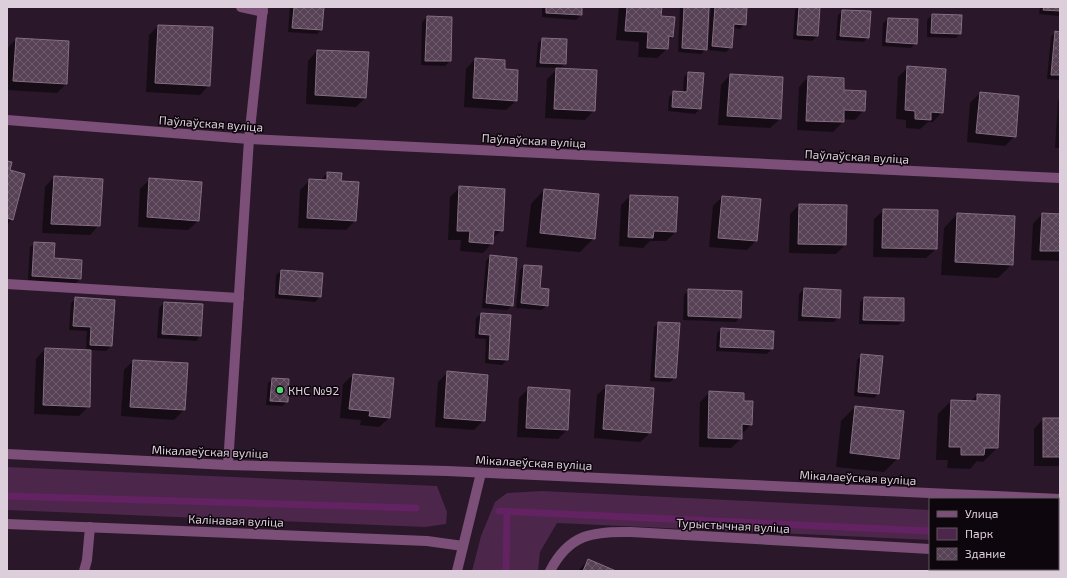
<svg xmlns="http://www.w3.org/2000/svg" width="1067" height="578" viewBox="0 0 1067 578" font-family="'Exo 2',sans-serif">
  <defs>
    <pattern id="building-cross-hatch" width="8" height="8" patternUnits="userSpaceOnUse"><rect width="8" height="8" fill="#574155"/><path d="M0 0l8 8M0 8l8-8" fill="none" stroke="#6f5b6d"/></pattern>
  </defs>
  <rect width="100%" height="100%" fill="#2a1729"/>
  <g fill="#4d264b">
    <polygon points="7,467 437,486 447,512 446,524 425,527 7,510"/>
    <polygon points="542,491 930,510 930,540 557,523 540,552 538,571 472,571 481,536 495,502 507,493"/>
  </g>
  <g fill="#0007">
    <polygon points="290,7 323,7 321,30 317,34 288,32"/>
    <polygon points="542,7 581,7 581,15 576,20 542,17"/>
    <polygon points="619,7 661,7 660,17 673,36 668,41 667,49 657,58 638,57 639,42 616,40"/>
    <polygon points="680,7 708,7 706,46 708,46 711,7 746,7 745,24 740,29 732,28 731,47 726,52 708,50 708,47 701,54 678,52"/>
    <polygon points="798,7 819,7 817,36 812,41 793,39 795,10"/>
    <polygon points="984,7 1013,7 1011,8"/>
    <polygon points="1040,7 1060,7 1060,16 1039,14"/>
    <polygon points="842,11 868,37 864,42 836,40 838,15"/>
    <polygon points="932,15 960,34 956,38 927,37 927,20"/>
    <polygon points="427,17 450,61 445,66 421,65 422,22"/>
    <polygon points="888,19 916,43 911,48 882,46 883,23"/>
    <polygon points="158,26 209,85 200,95 146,92 149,35"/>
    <polygon points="1055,32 1060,33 1060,80 1047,79 1051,37"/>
    <polygon points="16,39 66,84 57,93 7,90 7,49"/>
    <polygon points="542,39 565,64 559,69 594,110 585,120 545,118 547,79 558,68 536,67 538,43"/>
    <polygon points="317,51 365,98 356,107 306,104 308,61"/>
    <polygon points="475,59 504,70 516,101 506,110 464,107 466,69"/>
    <polygon points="908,67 942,112 933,122 928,122 920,129 906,128 906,120 896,119 898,77"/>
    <polygon points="688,73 700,109 695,114 668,111 669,97 674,92 683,93 684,77"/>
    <polygon points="730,75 780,119 770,128 718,125 721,85"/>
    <polygon points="808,77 843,91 864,110 855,120 843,119 843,122 833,132 797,130 799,87"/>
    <polygon points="980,93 1015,136 1005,146 967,142 970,103"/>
    <polygon points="1060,99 1060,148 1055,148 1058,101"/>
    <polygon points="7,162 12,219 7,225"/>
    <polygon points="327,173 340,182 355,221 346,230 298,228 300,190 310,180 320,181"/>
    <polygon points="54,177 99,225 90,235 42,233 45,187"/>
    <polygon points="150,179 198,221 188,230 138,227 140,189"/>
    <polygon points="460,187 502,230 492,239 492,243 483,253 460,251 461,240 448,240 450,197"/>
    <polygon points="544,190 594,238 580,252 526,247 531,204"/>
    <polygon points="630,196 676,232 666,241 650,241 643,248 619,246 621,205"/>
    <polygon points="722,197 756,241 747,250 709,247 713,206"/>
    <polygon points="799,205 845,245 836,254 789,253 790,214"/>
    <polygon points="884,210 936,249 926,258 873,257 874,219"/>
    <polygon points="957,214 1012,264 998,278 941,275 944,228"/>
    <polygon points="1042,214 1060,215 1060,261 1031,260 1033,224"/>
    <polygon points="35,243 53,259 81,261 80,279 75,284 28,280 30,247"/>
    <polygon points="490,256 512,305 507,310 482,308 486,261"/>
    <polygon points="524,266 539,288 547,305 542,310 516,308 520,270"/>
    <polygon points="281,271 322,274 320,297 315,302 275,298 276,275"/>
    <polygon points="804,289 840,291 839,317 834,322 798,321 799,294"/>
    <polygon points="689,290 740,317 736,322 683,320 684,295"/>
    <polygon points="76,298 111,346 106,351 90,350 89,406 79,416 34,414 36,359 45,349 86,351 87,331 69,330 71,303"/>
    <polygon points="864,298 903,321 898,325 859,324 860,302"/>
    <polygon points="164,303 202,305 200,336 196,341 157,338 159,308"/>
    <polygon points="481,314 507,360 502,365 485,363 486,339 475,338 476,318"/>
    <polygon points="659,323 675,378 670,382 650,381 654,327"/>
    <polygon points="721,329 773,332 772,349 767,354 716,351 717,333"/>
    <polygon points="862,355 878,394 874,398 854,396 857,360"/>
    <polygon points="133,361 187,364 184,410 174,420 121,416 124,370"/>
    <polygon points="448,372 484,420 474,430 435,427 438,382"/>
    <polygon points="353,375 393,379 389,418 379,427 360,425 361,420 340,418 343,384"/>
    <polygon points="273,379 287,402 282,406 266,405 268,383"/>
    <polygon points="607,386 650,433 640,442 594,438 597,395"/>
    <polygon points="529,388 567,430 558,439 517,437 519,398"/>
    <polygon points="710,392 743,402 751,424 742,434 741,439 731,448 699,447 700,402"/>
    <polygon points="977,395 997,448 983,462 977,461 970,469 947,468 948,460 936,460 938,414 951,401 971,401"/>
    <polygon points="855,407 898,458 884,472 836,467 841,421"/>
    <polygon points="1043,419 1060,419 1060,466 1034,466 1034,429"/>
    <polygon points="588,560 613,571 578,571"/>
  </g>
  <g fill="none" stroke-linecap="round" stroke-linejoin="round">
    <g stroke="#632261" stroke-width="7">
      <polyline points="7,496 416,508"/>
      <polyline points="499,511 930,531"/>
      <polyline points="1058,536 1060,536"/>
      <polyline points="506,571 507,512"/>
    </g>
  </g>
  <g fill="url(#building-cross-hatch)" stroke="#856d83">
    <polygon points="294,7 324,7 322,30 292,28"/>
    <polygon points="546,7 582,7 582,15 546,13"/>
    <polygon points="627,7 662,7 661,16 675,17 673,37 669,36 668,49 647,48 648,32 625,31"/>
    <polygon points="684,7 709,7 707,50 682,48"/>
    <polygon points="715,7 747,7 746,25 734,24 732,48 712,46"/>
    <polygon points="799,7 820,7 818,36 797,35"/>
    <polygon points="1044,7 1060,7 1060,11 1043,10"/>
    <polygon points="842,10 871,11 869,38 840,36"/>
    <polygon points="932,14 962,15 961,34 931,33"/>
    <polygon points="427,16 452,17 451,61 425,61"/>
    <polygon points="888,18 918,19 917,44 886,42"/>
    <polygon points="158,25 213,27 210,86 155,83"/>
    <polygon points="1055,31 1060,32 1060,75 1051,75"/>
    <polygon points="16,38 69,41 67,84 13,81"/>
    <polygon points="542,38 567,39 566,64 540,63"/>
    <polygon points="317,50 369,52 366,98 315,95"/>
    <polygon points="475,58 505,60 505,69 518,70 517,101 473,98"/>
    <polygon points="907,66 946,69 943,113 931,112 931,120 915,119 915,111 905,110"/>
    <polygon points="556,68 597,70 595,111 554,109"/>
    <polygon points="688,72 704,73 701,109 672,107 673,91 687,92"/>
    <polygon points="730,74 783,77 781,119 727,116"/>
    <polygon points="808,76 844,78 844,90 866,91 865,111 844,110 844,122 806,121"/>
    <polygon points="980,92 1019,96 1016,137 976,133"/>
    <polygon points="7,161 12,162 10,170 25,174 13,220 7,218"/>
    <polygon points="327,172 342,173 341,181 359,182 356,221 307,218 309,179 327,180"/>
    <polygon points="54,176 103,179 100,226 51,224"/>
    <polygon points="149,178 202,182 199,221 147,217"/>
    <polygon points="459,186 505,189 503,231 494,230 493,244 469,242 470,231 457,231"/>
    <polygon points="544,189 599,194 595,239 540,233"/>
    <polygon points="630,195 678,197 676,232 654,231 653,238 628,237"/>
    <polygon points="722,196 761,199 757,241 718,238"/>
    <polygon points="799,204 847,205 846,245 798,244"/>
    <polygon points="883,209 938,210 937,249 882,248"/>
    <polygon points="957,213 1015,216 1013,265 955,262"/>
    <polygon points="1042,213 1060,214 1060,251 1040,251"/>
    <polygon points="34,242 55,243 54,258 82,260 81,279 32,276"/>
    <polygon points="490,255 517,258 513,306 486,303"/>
    <polygon points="524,265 542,266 540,288 549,289 548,306 521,303"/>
    <polygon points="281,270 323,273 321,297 279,294"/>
    <polygon points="804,288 841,290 840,318 802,316"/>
    <polygon points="688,289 742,291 741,318 688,316"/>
    <polygon points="75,297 115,300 112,346 90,345 91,327 73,326"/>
    <polygon points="864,297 904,298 904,321 863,320"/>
    <polygon points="164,302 203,304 201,336 162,334"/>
    <polygon points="481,313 511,315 508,360 489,359 490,335 479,334"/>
    <polygon points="658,322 680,323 676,378 655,377"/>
    <polygon points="721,328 774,331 773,349 720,347"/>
    <polygon points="45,348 91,350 90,407 43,405"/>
    <polygon points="861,354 883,356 879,394 858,392"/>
    <polygon points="133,360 188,363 185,410 130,407"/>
    <polygon points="447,371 488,375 485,421 444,418"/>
    <polygon points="353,374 394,378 390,418 369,416 370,411 349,409"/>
    <polygon points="272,378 289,379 288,402 270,401"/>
    <polygon points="606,385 654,388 651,433 603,429"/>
    <polygon points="528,387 570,390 568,430 526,428"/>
    <polygon points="709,391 744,393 744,401 753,401 752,425 742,424 742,439 708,438"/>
    <polygon points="977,394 1000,395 998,448 985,448 984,455 961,455 961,447 949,447 951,400 977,401"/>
    <polygon points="855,406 904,411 899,459 850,453"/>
    <rect x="1043" y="418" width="17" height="39"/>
    <polygon points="588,559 616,571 583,571"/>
  </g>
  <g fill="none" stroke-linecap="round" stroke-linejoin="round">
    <g stroke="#7b4f78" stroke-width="10">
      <polyline points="241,7 263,12"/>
      <polyline points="7,284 239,298"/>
    </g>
    <g stroke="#7b4f78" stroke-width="10">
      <polyline points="7,120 249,139 1060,178"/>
      <polyline points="7,454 228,465 447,471 1060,499"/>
      <polyline points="228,465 249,139 263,7"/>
      <polyline points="7,524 427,541 463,546"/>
      <polyline points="1058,556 1060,557"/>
      <polyline points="1049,569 1050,571"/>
      <polyline points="84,571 87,560 90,527"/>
      <polyline points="457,571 481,473"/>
      <path d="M550,571c19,-37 43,-40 81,-39l299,17"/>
    </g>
  </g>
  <circle fill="#4fd675" stroke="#0e060d" stroke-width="1.5" cx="280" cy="390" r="4"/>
  <g text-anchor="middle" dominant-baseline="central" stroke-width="3" stroke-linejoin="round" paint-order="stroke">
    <g font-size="12" fill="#dccfdb" stroke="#0e060d">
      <text transform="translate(211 123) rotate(4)">Паўлаўская вуліца</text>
      <text transform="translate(534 140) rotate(3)">Паўлаўская вуліца</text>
      <text transform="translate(857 156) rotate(3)">Паўлаўская вуліца</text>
      <text transform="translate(210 451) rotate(2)">Мікалаеўская вуліца</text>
      <text transform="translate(534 462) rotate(3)">Мікалаеўская вуліца</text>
      <text transform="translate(858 477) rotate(3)">Мікалаеўская вуліца</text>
      <text transform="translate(236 520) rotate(2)">Калінавая вуліца</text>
      <text transform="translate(733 525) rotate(3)">Турыстычная вуліца</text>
    </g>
    <g font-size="12" fill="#dccfdb" stroke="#0e060d" text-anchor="start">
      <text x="288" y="390">КНС №92</text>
    </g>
  </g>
  <rect width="1067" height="578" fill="none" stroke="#dccfdb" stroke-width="16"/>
  <rect x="929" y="498" width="130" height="72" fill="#0e060d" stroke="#60565f"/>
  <rect x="937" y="511" width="20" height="6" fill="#7b4f78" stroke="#60565f"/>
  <text x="965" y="518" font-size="12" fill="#dccfdb">Улица</text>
  <rect x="937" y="528" width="20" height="12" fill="#4d264b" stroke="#60565f"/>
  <text x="965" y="538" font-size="12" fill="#dccfdb">Парк</text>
  <rect x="937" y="548" width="20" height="12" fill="url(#building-cross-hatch)" stroke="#60565f"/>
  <text x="965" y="558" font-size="12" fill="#dccfdb">Здание</text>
</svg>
